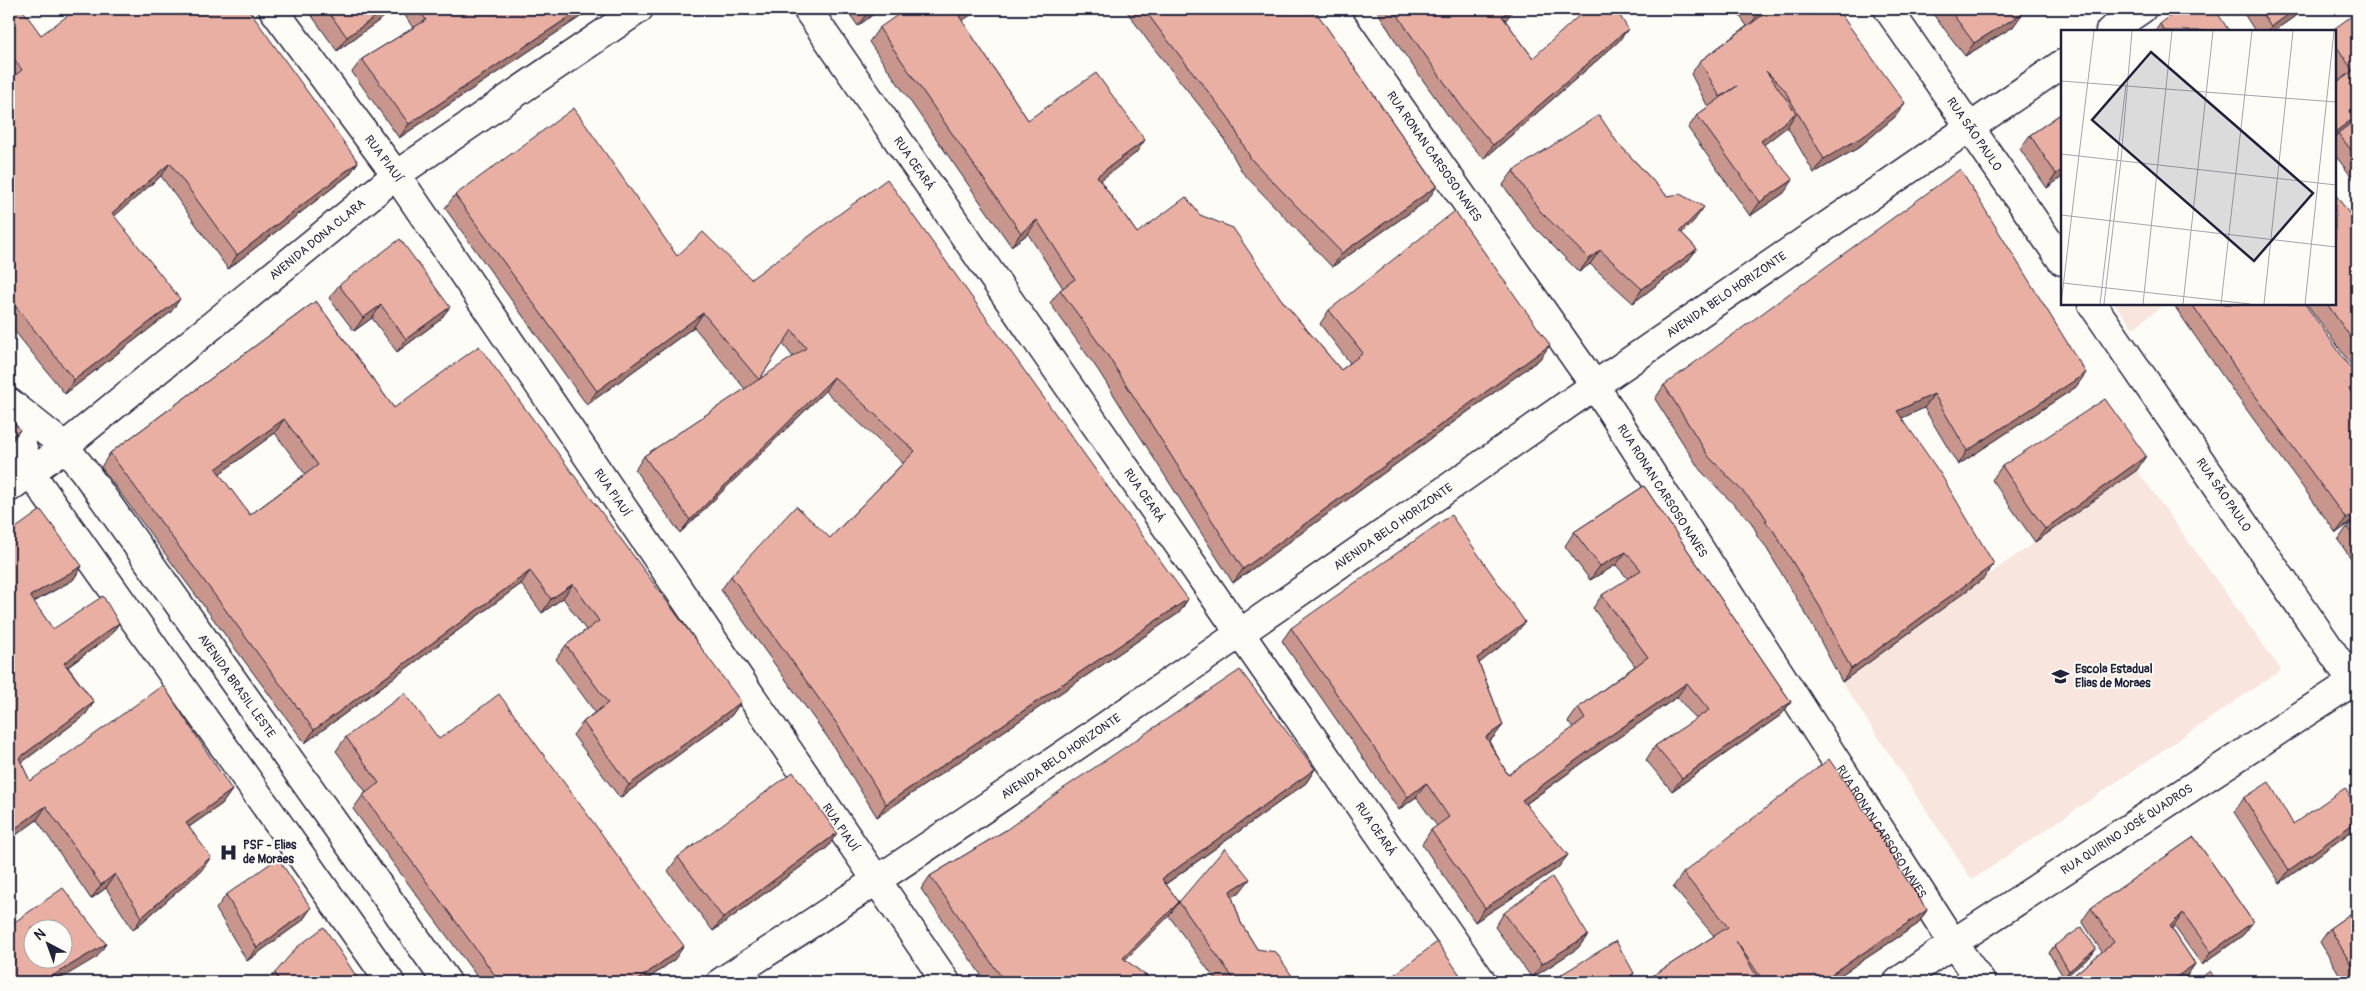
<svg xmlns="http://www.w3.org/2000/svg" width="2366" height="991" viewBox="0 0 2366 991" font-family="Pangolin,sans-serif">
  <rect width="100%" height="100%" fill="#fdfcf7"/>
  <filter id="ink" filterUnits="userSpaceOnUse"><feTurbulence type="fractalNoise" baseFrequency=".02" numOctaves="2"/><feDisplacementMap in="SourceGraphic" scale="10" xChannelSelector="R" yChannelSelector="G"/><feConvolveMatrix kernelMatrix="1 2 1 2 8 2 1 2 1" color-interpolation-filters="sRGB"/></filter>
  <g filter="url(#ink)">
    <g fill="#f7e5de">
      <polygon points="2115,304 2165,304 2133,328"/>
      <polygon points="2137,470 2281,670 1972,880 1842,682 1940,609"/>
    </g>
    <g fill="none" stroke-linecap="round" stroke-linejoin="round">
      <defs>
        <g id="minor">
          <path id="s1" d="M273,9l123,166 550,807"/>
          <path id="s2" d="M807,9l675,973"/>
          <path id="s3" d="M1331,9l264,377 358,557 28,39"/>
          <path id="s4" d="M1888,9l174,252"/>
          <polyline points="2110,31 2142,9"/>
          <path id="s5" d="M2092,304l265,384"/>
          <path id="s6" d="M9,402l55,44 21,26 362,510"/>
          <polyline points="10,404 30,472 390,982"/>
          <path id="s7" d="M9,488l40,-29 347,-284 243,-166"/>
          <path id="s8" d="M721,982c295,-190 582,-392 870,-594 156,-109 315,-215 471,-324"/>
          <path id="s9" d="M1898,982l55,-39 404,-264"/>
        </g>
      </defs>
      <use href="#minor" stroke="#22223b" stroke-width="31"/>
      <use href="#minor" stroke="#fdfcf7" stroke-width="28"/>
    </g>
    <g fill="#c8968c" stroke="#22223b" fill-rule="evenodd">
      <polygon points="9,9 41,35 358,162 349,175 228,269 161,176 114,216 171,312 65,394 9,324 9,80 10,80 9,78"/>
      <polygon points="307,9 395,9 337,51"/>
      <polygon points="401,9 592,9 399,138 352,72 362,59 413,28"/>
      <polygon points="846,9 880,9 858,26"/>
      <polygon points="1125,9 1314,9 1428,200 1332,267 1242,172 1219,130 1148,41"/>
      <polygon points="1376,9 1512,9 1505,20 1533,58 1628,29 1618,42 1484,159 1459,131 1398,45"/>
      <polygon points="1735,9 1837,9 1896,116 1858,148 1814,173 1787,126 1764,144 1784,193 1750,216 1688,128 1697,115 1708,107 1691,74 1700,61 1747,26"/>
      <polygon points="1929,9 2019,9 2013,27 1965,56"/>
      <polygon points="2241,9 2305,9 2274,31 2255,31"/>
      <polygon points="2357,12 2357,184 2335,155 2335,84 2340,80 2335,72 2335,31"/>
      <polygon points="962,21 1028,120 1136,153 1100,180 1137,233 1200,215 1281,299 1341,370 1350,363 1320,324 1329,310 1540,359 1233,583 1098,370 1050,303 1060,290 1063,288 1028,234 1011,246 869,42 879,28"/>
      <polygon points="2160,24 2229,31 2155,31"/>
      <polygon points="2062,113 2062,177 2047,188 2020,149 2030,135"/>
      <polygon points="1617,142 1667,196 1694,221 1682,233 1697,249 1687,262 1633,303 1590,264 1579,272 1531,224 1503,185 1513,171"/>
      <path d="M455,195l222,61 74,23 437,320 -9,14 -302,204 -49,-79 -107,-148 10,-14 99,-38 73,-75 -78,-72 -145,142 -45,-63 9,-14 101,-67 -51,-62 -107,78 -142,-197zM783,344l10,13 -34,23z"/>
      <polygon points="2357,224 2357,373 2307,304 2335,304"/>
      <polygon points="339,285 440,320 397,352 372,318 354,331 329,298"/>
      <path d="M316,301l78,107 347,294 -10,14 -111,82 -47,-63 10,-13 12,-10 -39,-53 10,-14 20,-15 -23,-32 -21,15 -21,-29 -216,159 -204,-276 9,-14zM275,433l30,41 -55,41 -31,-41z"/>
      <polygon points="2173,304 2305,304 2357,386 2352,393 2357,518 2336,533 2231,388"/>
      <polygon points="1664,385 2076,387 1958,465 1924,408 1901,418 1994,564 1984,578 1842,682 1810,621 1764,544 1756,535 1757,533 1751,522 1700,470 1655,399"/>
      <polygon points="2002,466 2137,470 2035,542 1992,480"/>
      <polygon points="1644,486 1791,702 1781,715 1672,791 1646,760 1655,746 1696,719 1677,697 1592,756 1526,804 1558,868 1475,922 1422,844 1431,830 1437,826 1416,797 1399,810 1282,641 1291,628 1515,635 1479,663 1503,725 1493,738 1489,741 1508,775 1573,728 1568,722 1578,708 1635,666 1593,608 1602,595 1628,579 1616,565 1590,580 1565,546 1574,532"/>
      <polygon points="2357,520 2357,567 2338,540 2347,527"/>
      <polygon points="9,533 82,566 73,580 34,602 53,629 119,623 110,636 68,667 94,702 85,715 21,763 30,781 232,790 222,804 189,827 201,871 133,930 106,888 91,899 37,820 9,840"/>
      <polygon points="346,737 675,959 644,982 481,982 353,809 363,795 366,792 336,751"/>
      <polygon points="1315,769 1306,783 1166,884 1179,902 1240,892 1232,897 1241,923 1257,949 1296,982 1217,982 1169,916 1125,960 1154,982 986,982 921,889 930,876 1006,830"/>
      <polygon points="2244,798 2293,824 2352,831 2280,883 2234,812"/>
      <polygon points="2194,837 2253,922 2243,935 2202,965 2174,926 2172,929 2195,964 2186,977 2179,982 2066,982 2069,979 2102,952 2082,921 2091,908"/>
      <polygon points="828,847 713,931 668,871 678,857"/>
      <polygon points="1899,868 1927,910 1918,924 1830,982 1643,982 1714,936 1673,887 1683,873"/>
      <polygon points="226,895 311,908 302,921 247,961 216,909"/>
      <polygon points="2357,909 2357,982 2344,982 2320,942 2330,928"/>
      <polygon points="1504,913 1588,935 1578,948 1532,978 1495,927"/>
      <polygon points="2054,946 2096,949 2091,956 2064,978 2049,953"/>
      <polygon points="275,973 360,982 268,982"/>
      <polygon points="1634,973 1628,982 1556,982 1562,974"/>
    </g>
    <g fill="#a37a72" stroke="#22223b">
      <polygon points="386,9 395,9 337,51 347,37"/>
      <polygon points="581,9 592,9 399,138 409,124"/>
      <polygon points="872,9 880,9 858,26 868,12"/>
      <polygon points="969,9 980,9 950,29 959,16"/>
      <polygon points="1512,9 1514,9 1506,20 1502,16"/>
      <polygon points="1766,9 1779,9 1748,28 1758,14"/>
      <polygon points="2296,9 2305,9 2274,31 2268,31 2271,27"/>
      <polygon points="2023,13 2013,27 1965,56 1974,43"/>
      <polygon points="1628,29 1618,42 1484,159 1493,145"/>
      <polygon points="1905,103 1896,116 1858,148 1814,173 1824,159"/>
      <polygon points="1796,113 1787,127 1752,154 1761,141"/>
      <polygon points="2357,116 2357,122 2338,133 2335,138 2335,132"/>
      <polygon points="1145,140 1136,153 1088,190 1097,176"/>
      <polygon points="358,162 349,175 228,269 237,255"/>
      <polygon points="170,163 161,176 102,227 112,213"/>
      <polygon points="2062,170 2062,177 2047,188 2056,174"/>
      <polygon points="1793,180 1784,193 1750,216 1760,202"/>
      <polygon points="1437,186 1428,200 1332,267 1342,253"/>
      <polygon points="1704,207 1694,221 1670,245 1680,231"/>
      <polygon points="1037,220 1028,234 1011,246 1021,233"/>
      <polygon points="1697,249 1687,262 1633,303 1642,289"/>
      <polygon points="1600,250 1590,264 1579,272 1589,259"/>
      <polygon points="180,299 171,312 65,394 74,380"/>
      <polygon points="381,305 372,318 354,331 363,318"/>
      <polygon points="450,307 440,320 397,352 406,339"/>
      <polygon points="703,313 694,327 587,405 597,391"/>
      <polygon points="1550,345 1540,359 1233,583 1243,569"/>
      <polygon points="2086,373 2076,387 1958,465 1967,451"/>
      <polygon points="834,377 825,391 680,533 690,520"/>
      <polygon points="2357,384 2357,386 2351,395 2349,389"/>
      <polygon points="1934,394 1924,408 1887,425 1897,411"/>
      <polygon points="284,419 275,433 207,483 216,469"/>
      <polygon points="20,430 10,444 9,445 9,439"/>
      <polygon points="2146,456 2137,470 2035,542 2045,529"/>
      <polygon points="2357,511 2357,518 2336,533 2346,519"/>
      <polygon points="1626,552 1616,565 1590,580 1600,566"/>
      <polygon points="1994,564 1984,578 1842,682 1851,669"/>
      <polygon points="82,566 73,580 20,609 30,596"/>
      <polygon points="530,571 521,584 305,743 314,730"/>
      <polygon points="573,584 563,598 542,613 551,599"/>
      <polygon points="1188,599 1179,613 877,817 886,804"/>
      <polygon points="1525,622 1515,635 1468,672 1477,658"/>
      <polygon points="119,623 110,636 55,676 64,663"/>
      <polygon points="1687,683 1677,697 1592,756 1513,813 1522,800 1601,742"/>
      <polygon points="94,702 85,715 9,772 19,758"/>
      <polygon points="741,702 731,716 620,798 629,785"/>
      <polygon points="1791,702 1781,715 1672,791 1682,778"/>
      <polygon points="1503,725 1493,738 1477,751 1486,737"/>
      <polygon points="1315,769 1306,783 1153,893 1162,879"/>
      <polygon points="1426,783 1416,797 1399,810 1408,797"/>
      <polygon points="232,790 222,804 176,836 186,823"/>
      <polygon points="46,806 37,820 9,840 9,833"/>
      <polygon points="2357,821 2357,823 2352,831 2280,883 2289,870"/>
      <polygon points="837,833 828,847 713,931 723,918"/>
      <polygon points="1568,855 1558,868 1475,922 1485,908"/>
      <polygon points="211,857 201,871 133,930 142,917"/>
      <polygon points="115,874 106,888 91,899 101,885"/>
      <polygon points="1250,879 1240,892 1220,904 1230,891"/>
      <polygon points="1179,902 1169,916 1113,972 1123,958"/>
      <polygon points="311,908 302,921 247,961 257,948"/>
      <polygon points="1927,910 1918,924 1830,982 1820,982"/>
      <polygon points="2183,913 2174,926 2160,940 2170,926"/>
      <polygon points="2253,922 2243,935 2202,965 2211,952"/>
      <polygon points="1588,935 1578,948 1532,978 1542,964"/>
      <polygon points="106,944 97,957 55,982 42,982"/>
      <polygon points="684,946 675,959 644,982 635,982"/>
      <polygon points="2096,949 2091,956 2064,978 2069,971"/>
      <polygon points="2195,964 2186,977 2179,982 2169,982"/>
      <polygon points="1634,973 1628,982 1622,982"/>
    </g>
    <g fill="#e9afa3" stroke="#22223b" fill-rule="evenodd">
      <polygon points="9,9 22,9 41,35 77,9 248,9 358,162 237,255 170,163 112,213 180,299 74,380 9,298 9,80 22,70 9,52"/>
      <polygon points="326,9 386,9 347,37"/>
      <polygon points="419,9 581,9 409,124 362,59 426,20"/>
      <polygon points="865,9 872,9 868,12"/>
      <polygon points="906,9 969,9 959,16 1028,120 1096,73 1145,140 1097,176 1137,233 1186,197 1200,215 1233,228 1281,299 1341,370 1363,353 1329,310 1455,211 1550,345 1243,569 1108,356 1060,290 1075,279 1037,220 1021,233 879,28"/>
      <polygon points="1144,9 1314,9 1437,186 1342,253 1251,159 1228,117 1158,28"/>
      <polygon points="1394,9 1512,9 1502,16 1533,58 1586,9 1616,9 1628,29 1493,145 1469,117 1408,31"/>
      <polygon points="1754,9 1766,9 1758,14"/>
      <polygon points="1771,9 1837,9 1905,103 1867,134 1824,159 1784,89 1766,71 1796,113 1761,141 1793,180 1760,202 1697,115 1737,86 1720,97 1700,61"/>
      <polygon points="1949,9 2019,9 2023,13 1974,43"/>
      <polygon points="2179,9 2215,9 2229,31 2165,31 2160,24"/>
      <polygon points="2259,9 2296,9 2271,27"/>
      <polygon points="2357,12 2357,116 2335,132 2335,84 2353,71 2335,44 2335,31 2331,31"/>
      <polygon points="574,108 677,256 703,232 751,279 887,179 1188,599 886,804 837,724 731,576 796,506 830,538 915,451 834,377 690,520 644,456 806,348 792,330 759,380 703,313 597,391 455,195"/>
      <polygon points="2062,113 2062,170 2056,174 2030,135"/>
      <polygon points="1599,115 1617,142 1667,196 1680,194 1704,207 1680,231 1697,249 1642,289 1600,250 1589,259 1540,211 1513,171"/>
      <polygon points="2357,119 2357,158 2338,133"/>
      <polygon points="1960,169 2086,373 1967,451 1934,394 1897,411 1940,473 1994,564 1851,669 1820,607 1773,530 1765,521 1767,520 1760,509 1709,457 1664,385"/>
      <polygon points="2335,194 2357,224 2357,346 2327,304 2335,304"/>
      <polygon points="400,239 450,307 406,339 381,305 363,318 339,285"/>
      <path d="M316,301l78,107 85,-62 262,356 -112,83 -46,-63 25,-19 -42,-58 33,-24 -26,-37 -22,15 -21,-28 -216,159 -204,-277zM284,419l34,46 -68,50 -34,-46z"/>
      <polygon points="2192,304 2305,304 2357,377 2357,384 2349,389 2357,401 2357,511 2346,519 2240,375"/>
      <polygon points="2105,399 2146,456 2045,529 2002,466"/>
      <polygon points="9,416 20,430 9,439"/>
      <polygon points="1644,486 1791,702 1682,778 1655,746 1709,710 1687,683 1601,742 1522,800 1568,855 1485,908 1431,830 1449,817 1426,783 1408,797 1291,628 1451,515 1525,622 1477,658 1503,725 1486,737 1508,775 1585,719 1578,708 1648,657 1602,595 1641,570 1626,552 1600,566 1574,532"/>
      <polygon points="41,510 82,566 30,596 53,629 103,596 119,623 64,663 94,702 19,758 30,781 163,685 232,790 186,823 211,857 142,917 115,874 101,885 46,806 9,833 9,533"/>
      <polygon points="2357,520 2357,541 2347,527"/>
      <polygon points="1240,670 1315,769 1162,879 1179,902 1123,958 1154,982 1005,982 930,876 1006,830 1064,788"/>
      <polygon points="405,693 439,739 499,694 684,946 635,982 500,982 363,795 379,783 346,737"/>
      <polygon points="1829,759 1877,829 1899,868 1927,910 1820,982 1764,982 1736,941 1760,982 1643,982 1728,927 1683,873"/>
      <polygon points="793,772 837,833 723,918 678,857"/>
      <polygon points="2269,782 2293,824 2345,788 2357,810 2357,821 2289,870 2244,798"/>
      <polygon points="2194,837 2253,922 2211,952 2183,913 2170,926 2195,964 2169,982 2071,982 2069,979 2114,942 2091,908"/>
      <polygon points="1225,848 1250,879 1230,891 1241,923 1257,949 1276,952 1296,982 1236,982 1179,902"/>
      <polygon points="278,858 311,908 257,948 226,895"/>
      <polygon points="1552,877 1588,935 1542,964 1504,913"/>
      <path d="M63,888l43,56 -64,38h-33v-56zM32,928h30v30h-30z"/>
      <polygon points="2357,909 2357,975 2330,928"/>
      <polygon points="324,927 360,982 280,982 275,973 296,948"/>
      <polygon points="2082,927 2096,949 2069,971 2054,946"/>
      <polygon points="1616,941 1634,973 1622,982 1567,982 1562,974"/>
      <polygon points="1437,942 1465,982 1385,982"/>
      <polygon points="2210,971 2217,982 2195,982"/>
      <polygon points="2287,978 2282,982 2278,982"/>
    </g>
  </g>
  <defs>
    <symbol id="school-bare" viewBox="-9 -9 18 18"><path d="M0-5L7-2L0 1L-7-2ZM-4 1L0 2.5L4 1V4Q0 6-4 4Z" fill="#22223b" stroke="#fdfcf7" stroke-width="2.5" paint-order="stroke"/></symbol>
    <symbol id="hospital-bare" viewBox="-9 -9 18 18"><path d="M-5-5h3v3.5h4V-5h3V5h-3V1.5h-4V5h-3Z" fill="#22223b" stroke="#fdfcf7" stroke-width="2.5" paint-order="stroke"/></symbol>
  </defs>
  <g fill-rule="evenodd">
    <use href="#school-bare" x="2048" y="664" width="25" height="25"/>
    <use href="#hospital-bare" x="216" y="840" width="25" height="25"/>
  </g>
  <g text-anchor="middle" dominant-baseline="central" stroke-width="4" stroke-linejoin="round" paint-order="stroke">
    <g font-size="12" fill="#22223b" stroke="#fdfcf7">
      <text stroke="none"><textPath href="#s4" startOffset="152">RUA SÃO PAULO</textPath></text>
      <text stroke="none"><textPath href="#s3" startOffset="180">RUA RONAN CARSOSO NAVES</textPath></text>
      <text stroke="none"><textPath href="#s1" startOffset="186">RUA PIAUÍ</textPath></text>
      <text stroke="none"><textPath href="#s2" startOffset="188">RUA CEARÁ</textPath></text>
      <text stroke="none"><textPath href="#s7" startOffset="396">AVENIDA DONA CLARA</textPath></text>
      <text stroke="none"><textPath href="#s8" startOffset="1218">AVENIDA BELO HORIZONTE</textPath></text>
      <text stroke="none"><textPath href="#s3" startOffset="585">RUA RONAN CARSOSO NAVES</textPath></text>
      <text stroke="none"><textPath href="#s1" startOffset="591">RUA PIAUÍ</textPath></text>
      <text stroke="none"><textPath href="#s2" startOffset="592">RUA CEARÁ</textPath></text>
      <text stroke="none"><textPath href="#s5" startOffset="232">RUA SÃO PAULO</textPath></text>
      <text stroke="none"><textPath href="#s8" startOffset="812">AVENIDA BELO HORIZONTE</textPath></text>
      <text stroke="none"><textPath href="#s6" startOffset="366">AVENIDA BRASIL LESTE</textPath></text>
      <text stroke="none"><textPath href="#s8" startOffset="408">AVENIDA BELO HORIZONTE</textPath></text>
      <text stroke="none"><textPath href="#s1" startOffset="996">RUA PIAUÍ</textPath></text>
      <text stroke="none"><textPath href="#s2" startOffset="998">RUA CEARÁ</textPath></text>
      <text stroke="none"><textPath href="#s9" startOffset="275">RUA QUIRINO JOSÉ QUADROS</textPath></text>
      <text stroke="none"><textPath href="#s3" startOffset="990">RUA RONAN CARSOSO NAVES</textPath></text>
    </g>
    <g font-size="12" font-weight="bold" fill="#22223b" stroke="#fdfcf7" text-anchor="start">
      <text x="2075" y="669">Escola Estadual<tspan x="2075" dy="14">Elias de Moraes</tspan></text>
      <text x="243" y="845">PSF - Elias<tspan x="243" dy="14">de Moraes</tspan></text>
    </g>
  </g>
  <g transform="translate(2061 30)">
    <rect width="275" height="275" fill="#fdfcf7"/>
    <path fill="none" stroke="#a5a5ac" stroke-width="1" d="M0,51l275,21M0,124l275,31M0,185l275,32M2,253l187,21M0,274l33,-273M39,274l26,-220M43,274l17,-144 11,-129M82,274l29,-273M122,274l30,-273M160,274l31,-273M203,274l29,-273M244,274l29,-273"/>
    <path fill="#22223b" fill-opacity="0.15" stroke="#22223b" stroke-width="2.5" d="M90,22l162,141 -59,68 -162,-141z"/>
    <rect width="275" height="275" fill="none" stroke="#22223b" stroke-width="2.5"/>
  </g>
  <rect width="2366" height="991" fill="none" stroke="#fdfcf7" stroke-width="30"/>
  <rect x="15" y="15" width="2336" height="961" fill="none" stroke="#22223b" stroke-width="2" filter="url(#ink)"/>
  <g transform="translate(48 944) rotate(319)"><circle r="24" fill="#fdfcf7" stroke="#a5a5ac"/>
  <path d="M0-4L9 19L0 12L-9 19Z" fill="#22223b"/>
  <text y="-8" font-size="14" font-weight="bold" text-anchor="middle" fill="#22223b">N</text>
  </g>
</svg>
